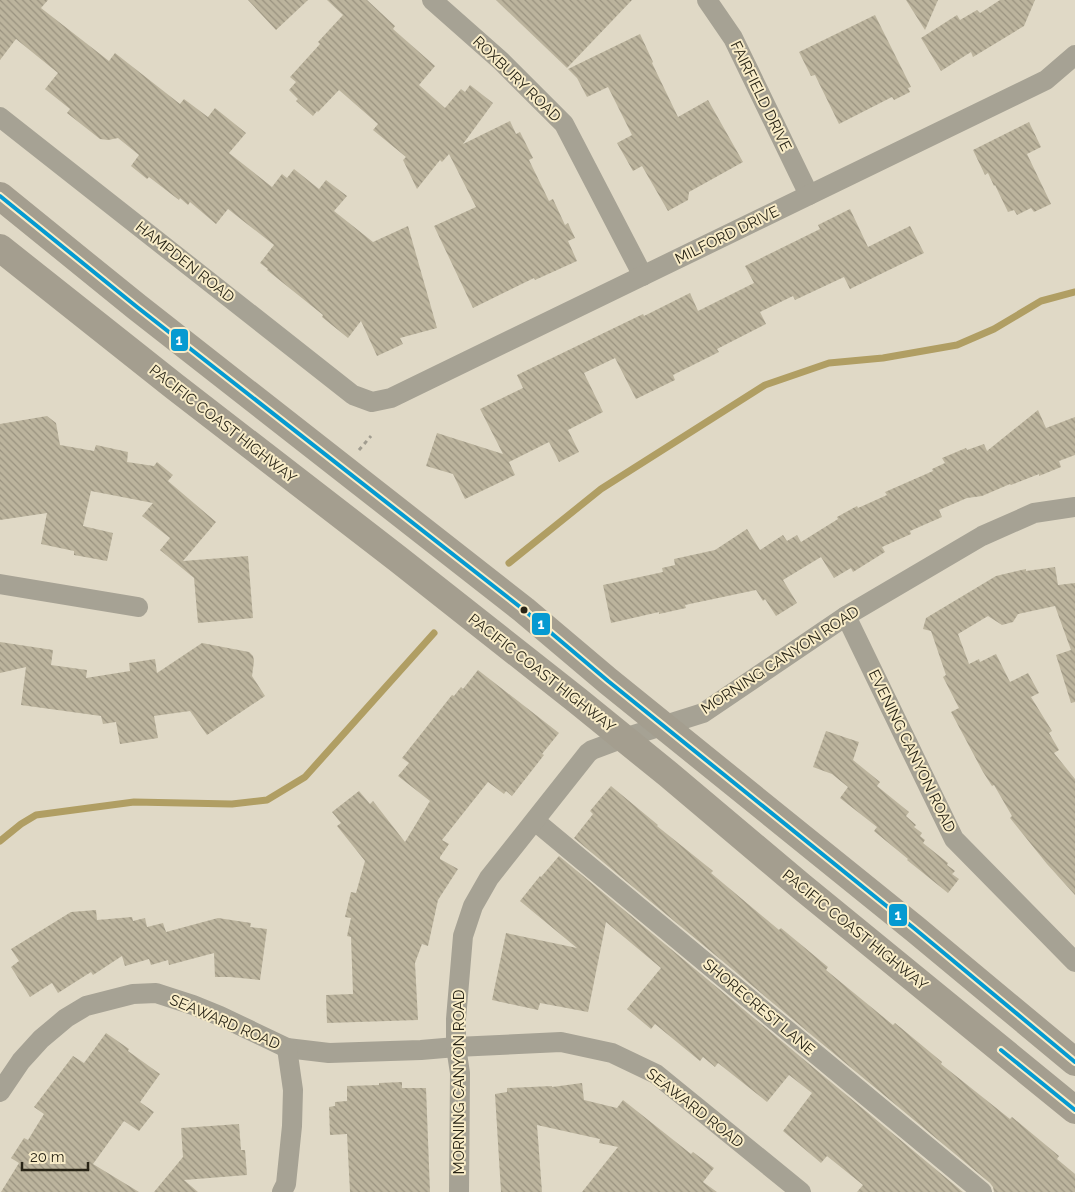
<svg xmlns="http://www.w3.org/2000/svg" width="1075" height="1192" viewBox="0 0 1075 1192" font-family="Raleway,sans-serif">
  <defs>
    <pattern id="building-back-hatch" width="6" height="6" patternUnits="userSpaceOnUse" patternTransform="scale(1.25)"><rect width="6" height="6" fill="#bcb49d"/><path d="M-1 5l2 2M0 0l6 6M5-1l2 2" fill="none" stroke="#99927f"/></pattern>
  </defs>
  <rect width="100%" height="100%" fill="#e0d9c6"/>
  <g fill="none" stroke-linecap="round" stroke-linejoin="round">
    <g stroke="#b09e63" stroke-width="7">
      <polyline points="509,563 601,489 765,385 829,363 883,358 957,345 994,329 1041,301 1075,292"/>
      <polyline points="0,841 21,824 36,815 134,802 232,804 267,800 305,777 434,633"/>
    </g>
  </g>
  <g fill="url(#building-back-hatch)">
    <polygon points="0,0 48,0 41,8 109,61 115,53 180,104 184,99 208,117 215,108 246,133 229,153 272,187 282,174 287,178 294,169 319,189 326,180 347,196 334,211 373,242 408,226 437,328 400,338 403,344 377,356 361,321 348,338 322,317 323,315 267,270 268,269 260,263 274,245 228,209 216,224 190,202 188,205 180,198 179,200 149,177 147,179 131,166 139,155 118,138 108,140 100,139 67,113 70,109 45,89 58,73 16,39 0,60"/>
    <polygon points="248,0 308,0 276,30"/>
    <polygon points="327,0 367,0 395,26 393,29 435,66 419,85 445,108 461,89 465,92 470,85 493,103 463,144 510,121 516,134 520,132 533,158 529,160 549,201 553,199 565,225 568,223 575,238 568,241 577,261 535,280 534,278 473,308 434,226 476,207 449,154 442,162 440,160 417,189 403,160 406,157 373,130 378,124 339,90 318,112 317,111 313,116 296,101 298,99 289,90 296,82 290,77 320,44 318,42 343,15"/>
    <polygon points="496,0 632,0 567,68"/>
    <polygon points="906,0 938,0 925,30"/>
    <polygon points="1000,0 1035,0 1024,26 973,57 971,52 941,71 921,38 957,15 960,20 977,10 980,13"/>
    <polygon points="875,15 911,87 908,88 910,92 894,100 892,97 839,124 815,75 811,76 799,52"/>
    <polygon points="640,34 653,62 652,63 678,117 708,100 743,162 689,192 688,200 668,211 642,166 633,171 617,143 632,135 608,87 587,97 577,78 568,69"/>
    <polygon points="1029,122 1041,147 1027,154 1051,204 1034,212 1031,208 1017,215 1014,210 1008,212 995,185 994,186 988,173 985,175 973,150"/>
    <polygon points="850,209 868,247 910,226 924,253 850,289 844,277 795,300 793,296 760,312 766,324 717,349 719,352 673,375 675,380 636,399 615,358 584,373 603,412 568,430 579,452 559,462 549,442 509,462 515,475 465,499 453,474 426,466 437,433 503,454 480,409 523,388 517,375 643,314 644,316 690,293 698,311 754,283 745,266 820,229 818,225"/>
    <polygon points="1038,410 1046,428 1075,417 1075,455 1059,461 1061,467 1039,476 1039,474 1011,485 1010,484 982,496 967,498 939,510 942,517 910,531 911,534 882,547 885,552 853,572 851,568 834,578 821,557 783,580 797,603 776,616 765,599 763,601 756,590 685,605 686,608 659,614 659,612 611,623 603,585 663,572 662,568 675,565 674,559 715,550 747,529 760,550 783,535 787,541 797,535 801,542 838,519 837,517 857,506 858,508 887,495 885,492 933,471 932,469 945,463 942,458 966,448 967,450 984,444 987,451"/>
    <polygon points="47,416 56,423 60,445 94,451 96,445 128,452 127,462 154,466 157,462 173,475 168,481 216,522 183,561 248,556 253,618 198,623 194,578 160,550 170,538 142,516 153,503 91,491 83,526 113,533 107,561 74,555 74,551 41,544 47,513 0,520 0,424"/>
    <polygon points="1055,567 1058,585 1075,583 1075,702 1071,703 1056,655 1071,650 1055,606 1018,614 1013,622 1002,625 988,616 958,634 969,664 979,659 980,662 996,654 1010,682 1028,673 1039,693 1031,697 1052,731 1049,733 1059,750 1054,753 1075,779 1075,895 1047,864 1010,818 1012,816 994,785 992,786 983,772 951,712 959,708 943,677 946,675 931,631 923,629 926,618 996,576 1026,569 1026,571"/>
    <polygon points="0,642 53,650 51,665 87,670 86,678 130,671 129,663 155,659 157,673 202,643 249,652 253,656 254,661 252,676 265,696 207,735 190,711 154,716 158,738 120,744 116,722 103,724 101,716 21,705 26,667 0,673"/>
    <polygon points="478,670 559,733 542,754 544,755 512,796 506,791 504,794 488,782 442,840 449,844 440,857 440,859 458,869 438,900 428,946 422,944 415,963 418,1020 327,1023 326,995 353,994 351,937 347,936 351,918 345,917 351,892 356,893 365,861 337,826 341,823 332,812 359,791 370,804 373,801 405,842 430,801 398,776 409,763 402,758 452,695 454,696 461,687 463,689"/>
    <polygon points="826,731 859,742 853,760 880,782 877,786 909,812 906,816 916,825 914,827 922,833 920,836 925,840 923,843 948,863 947,865 955,871 952,874 959,879 948,893 907,860 908,859 874,831 877,827 840,798 848,787 832,774 813,767"/>
    <polygon points="611,786 658,825 657,826 713,871 711,873 779,930 781,928 828,967 826,970 893,1025 895,1023 942,1062 941,1064 1010,1119 1012,1117 1059,1156 1057,1159 1075,1174 1075,1192 994,1192 993,1187 990,1183 574,838 593,814 590,811"/>
    <polygon points="559,856 963,1192 857,1192 863,1185 827,1156 821,1163 783,1131 812,1093 789,1075 767,1102 718,1063 715,1067 703,1057 700,1061 655,1024 651,1029 627,1009 661,968 606,922 588,1012 540,1003 538,1010 492,1000 506,933 577,948 520,901 540,876 541,877"/>
    <polygon points="96,910 97,920 132,917 133,921 145,918 147,927 163,923 166,932 218,918 251,923 250,927 267,929 260,980 230,977 215,977 214,953 169,965 168,960 151,965 149,959 125,966 122,956 93,975 91,972 58,993 52,983 30,997 11,967 19,961 11,949 71,912"/>
    <polygon points="106,1033 129,1049 128,1051 160,1074 140,1102 154,1112 139,1131 124,1121 93,1164 139,1192 1,1192 19,1163 11,1158 24,1138 28,1140 44,1114 34,1107 73,1056 84,1063"/>
    <polygon points="402,1082 402,1088 426,1088 430,1192 350,1192 347,1134 330,1135 329,1107 335,1106 335,1102 347,1101 347,1086 379,1085 379,1083"/>
    <polygon points="582,1083 584,1100 617,1108 623,1100 691,1154 693,1152 714,1168 703,1182 717,1192 582,1192 618,1147 599,1143 600,1139 537,1125 542,1192 501,1192 495,1094 507,1092 507,1088 552,1086 552,1087"/>
    <polygon points="239,1124 241,1150 245,1150 247,1175 184,1180 198,1192 154,1192 183,1157 181,1128"/>
  </g>
  <g fill="none" stroke-linecap="round" stroke-linejoin="round">
    <polyline stroke="#a19d90" stroke-width="3" stroke-dasharray="4 4" stroke-linecap="butt" points="359,450 371,436"/>
    <g stroke="#a6a294" stroke-width="20">
      <polyline points="432,0 501,61 564,124 643,276"/>
      <polyline points="707,0 733,38 809,195"/>
      <polyline points="0,117 353,395 372,402 391,398 1046,80 1075,55"/>
      <polyline points="0,584 138,607"/>
      <polyline points="846,616 954,839 1075,962"/>
      <polyline points="535,821 982,1192"/>
      <polyline points="0,1092 21,1061 41,1039 66,1018 86,1006 133,994 156,993 193,1005 220,1016 287,1048 329,1053 421,1050 456,1047 561,1042 612,1053 656,1074 801,1192"/>
      <polyline points="282,1192 286,1184 292,1126 293,1090 287,1048"/>
      <polyline points="459,1192 460,1073 456,1047 456,1019 463,936 473,906 489,878 588,753 592,750 624,738 703,713 846,616 982,536 1034,513 1075,507"/>
    </g>
    <g stroke="#a49e8f" stroke-width="28">
      <polyline points="0,196 137,307 524,610 608,681 915,929 1075,1062"/>
      <polyline points="0,248 174,386 398,559 578,701 668,774 802,887 1075,1110"/>
    </g>
    <defs>
      <g id="bus-1">
        <polyline points="0,196 137,307 524,610 608,681 915,929 1075,1062"/>
        <polyline points="1001,1050 1075,1110"/>
      </g>
    </defs>
    <use href="#bus-1" stroke="#f8ecc8" stroke-width="8"/>
    <use href="#bus-1" stroke="#069ad1" stroke-width="4"/>
  </g>
  <circle fill="#282416" stroke="#f8ecc8" stroke-width="2" cx="524" cy="610" r="4.5"/>
  <g text-anchor="middle" dominant-baseline="central" stroke-width="4" stroke-linejoin="round" paint-order="stroke">
    <g font-size="15" fill="#282416" stroke="#f8ecc8">
      <text transform="translate(517 79) rotate(44)">ROXBURY ROAD</text>
      <text transform="translate(761 96) rotate(64)">FAIRFIELD DRIVE</text>
      <text transform="translate(727 235) rotate(-26)">MILFORD DRIVE</text>
      <text transform="translate(185 262) rotate(38)">HAMPDEN ROAD</text>
      <text transform="translate(223 424) rotate(38)">PACIFIC COAST HIGHWAY</text>
      <text transform="translate(780 660) rotate(-33)">MORNING CANYON ROAD</text>
      <text transform="translate(542 673) rotate(38)">PACIFIC COAST HIGHWAY</text>
      <text transform="translate(912 751) rotate(64)">EVENING CANYON ROAD</text>
      <text transform="translate(855 930) rotate(39)">PACIFIC COAST HIGHWAY</text>
      <text transform="translate(759 1007) rotate(40)">SHORECREST LANE</text>
      <text transform="translate(225 1022) rotate(23)">SEAWARD ROAD</text>
      <text transform="translate(459 1082) rotate(-90)">MORNING CANYON ROAD</text>
      <text transform="translate(695 1108) rotate(38)">SEAWARD ROAD</text>
    </g>
  </g>
  <g stroke="#f8ecc8" stroke-width="2">
    <rect x="170" y="328" width="19" height="24" rx="5" fill="#069ad1"/>
    <rect x="531" y="612" width="20" height="24" rx="5" fill="#069ad1"/>
    <rect x="888" y="903" width="20" height="24" rx="5" fill="#069ad1"/>
  </g>
  <g font-size="14" text-anchor="middle" font-weight="bold" fill="#fff">
    <text x="179" y="345">1</text>
    <text x="541" y="629">1</text>
    <text x="898" y="920">1</text>
  </g>
  <path d="M22 1162v8h66v-8" fill="none" stroke="#282416" stroke-width="2.5"/>
  <text x="30" y="1162" font-size="15" fill="#282416" stroke="#f8ecc8" stroke-width="4" paint-order="stroke">20 m</text>
</svg>
